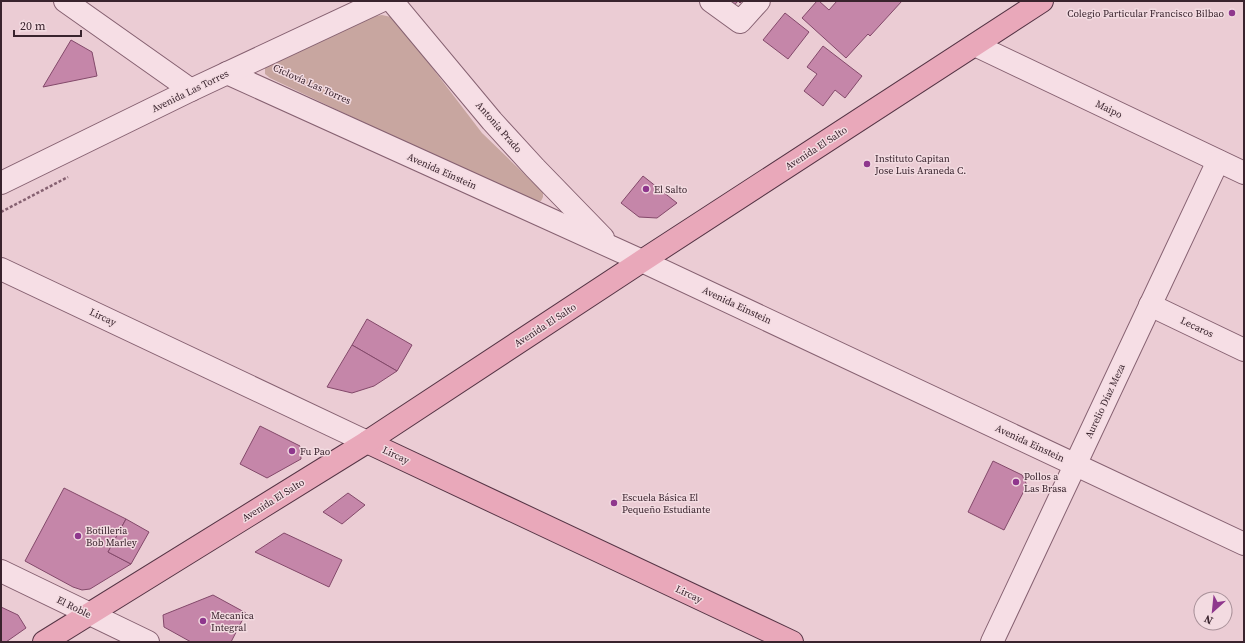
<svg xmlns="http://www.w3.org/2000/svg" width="1245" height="643" viewBox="0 0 1245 643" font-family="'Source Serif 4',serif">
  <rect width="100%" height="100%" fill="#ebccd4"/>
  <polygon fill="#c8a6a0" points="382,15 391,17 398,23 482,133 543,192 543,197 541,201 534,203 270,78 265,74 265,68 269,65 375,16"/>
  <g fill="#c586a9" stroke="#83496a">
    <polygon points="722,1 742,1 740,3 738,1 731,9"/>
    <polygon points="817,1 819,1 829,10 837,1 902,1 870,36 868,34 846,58 802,18"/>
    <polygon points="785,13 809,32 788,59 763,40"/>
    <polygon points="71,40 92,52 97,76 43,87"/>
    <polygon points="823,46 862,76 845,98 835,90 823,106 804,91 817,74 807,67"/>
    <polygon points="643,176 677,203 657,218 639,217 621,203"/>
    <polygon points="367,319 412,345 397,371 352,345"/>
    <polygon points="352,345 397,371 374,386 352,393 327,387"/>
    <polygon points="260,426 300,446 301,459 267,478 240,464"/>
    <polygon points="993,461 1022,475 1027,485 1004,530 968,512"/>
    <polygon points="64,488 126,519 108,552 131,564 90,589 82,590 73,587 25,561"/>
    <polygon points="348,493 365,505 342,524 323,512"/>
    <polygon points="126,519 149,532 131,564 108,552"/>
    <polygon points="284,533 342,560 329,587 255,552"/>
    <polygon points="213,595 246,613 231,642 191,642 164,627 163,615"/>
    <polygon points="1,607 18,615 26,628 6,642 1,642"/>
  </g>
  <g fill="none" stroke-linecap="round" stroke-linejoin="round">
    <defs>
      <g id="minor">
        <polyline points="65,1 191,90"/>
        <polyline points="392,1 492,121 535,168 603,238"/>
        <polyline points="711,1 740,22 759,1"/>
        <polyline points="975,45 1244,173"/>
        <polyline points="227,73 642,261 1244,544"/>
        <polyline points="1,183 191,90 381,1"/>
        <polyline points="1,269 367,442"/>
        <polyline points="1150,305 1244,350"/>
        <polyline points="1,571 148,642"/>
        <polyline points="992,642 1218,161"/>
      </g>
      <g id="major">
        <polyline points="367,442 792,642"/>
        <polyline points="44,642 367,442 642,261 1042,1"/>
      </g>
    </defs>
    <use href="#minor" stroke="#866171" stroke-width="24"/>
    <use href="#major" stroke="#553445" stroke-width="24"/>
    <polyline stroke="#866171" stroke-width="2.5" stroke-dasharray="3 2" stroke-linecap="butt" points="1,212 68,177"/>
    <use href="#minor" stroke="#f6dee5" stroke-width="22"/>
    <use href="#major" stroke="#e9a8ba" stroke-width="22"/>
  </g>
  <g fill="#8f378d" stroke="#f3dbe1" stroke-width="1.5">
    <circle cx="1232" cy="13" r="4"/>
    <circle cx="867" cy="164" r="4"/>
    <circle cx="646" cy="189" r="4"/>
    <circle cx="292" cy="451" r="4"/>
    <circle cx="1016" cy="482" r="4"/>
    <circle cx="614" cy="503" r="4"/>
    <circle cx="78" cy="536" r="4"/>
    <circle cx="203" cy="621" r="4"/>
  </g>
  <g text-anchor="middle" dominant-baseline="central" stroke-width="3" stroke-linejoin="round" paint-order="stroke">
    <g font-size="10" fill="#39232d" stroke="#f3dbe1" text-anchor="start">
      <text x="1224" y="13" text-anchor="end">Colegio Particular Francisco Bilbao</text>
      <text x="875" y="158">Instituto Capitan<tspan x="875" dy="12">Jose Luis Araneda C.</tspan></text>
      <text x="654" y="189">El Salto</text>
      <text x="300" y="451">Fu Pao</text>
      <text x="1024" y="476">Pollos a<tspan x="1024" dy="12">Las Brasa</tspan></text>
      <text x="622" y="497">Escuela Básica El<tspan x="622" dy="12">Pequeño Estudiante</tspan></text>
      <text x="86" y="530">Botilleria<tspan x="86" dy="12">Bob Marley</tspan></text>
      <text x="211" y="615">Mecanica<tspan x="211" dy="12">Integral</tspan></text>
    </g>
    <g font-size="10" fill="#39232d" stroke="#f3dbe1">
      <text transform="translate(312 84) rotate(24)">Ciclovía Las Torres</text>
      <text transform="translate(190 91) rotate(-26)">Avenida Las Torres</text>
      <text transform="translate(1109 109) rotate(26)">Maipo</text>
      <text transform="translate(499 127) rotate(49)">Antonia Prado</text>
      <text transform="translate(816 148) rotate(-33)">Avenida El Salto</text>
      <text transform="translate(442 171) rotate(24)">Avenida Einstein</text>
      <text transform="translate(737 305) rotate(25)">Avenida Einstein</text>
      <text transform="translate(103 317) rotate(25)">Lircay</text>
      <text transform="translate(545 325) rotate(-33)">Avenida El Salto</text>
      <text transform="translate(1197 327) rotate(25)">Lecaros</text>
      <text transform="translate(1105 401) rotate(-65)">Aurelio Díaz Meza</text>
      <text transform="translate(1030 443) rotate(25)">Avenida Einstein</text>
      <text transform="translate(396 455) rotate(25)">Lircay</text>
      <text transform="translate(273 500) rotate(-32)">Avenida El Salto</text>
      <text transform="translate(689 594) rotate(25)">Lircay</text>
      <text transform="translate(74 607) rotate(26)">El Roble</text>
    </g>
  </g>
  <rect width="1245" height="643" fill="none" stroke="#39232d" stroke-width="4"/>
  <g transform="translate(1213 611) rotate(207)"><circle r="19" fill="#f3dbe1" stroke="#a99199"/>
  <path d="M0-3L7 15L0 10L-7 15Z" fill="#8f378d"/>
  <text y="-6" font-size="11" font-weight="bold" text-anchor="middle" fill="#39232d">N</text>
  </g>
  <path d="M14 30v6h67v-6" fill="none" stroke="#39232d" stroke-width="2"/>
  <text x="20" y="30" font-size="12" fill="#39232d" stroke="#f3dbe1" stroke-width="3" paint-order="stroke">20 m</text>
</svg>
